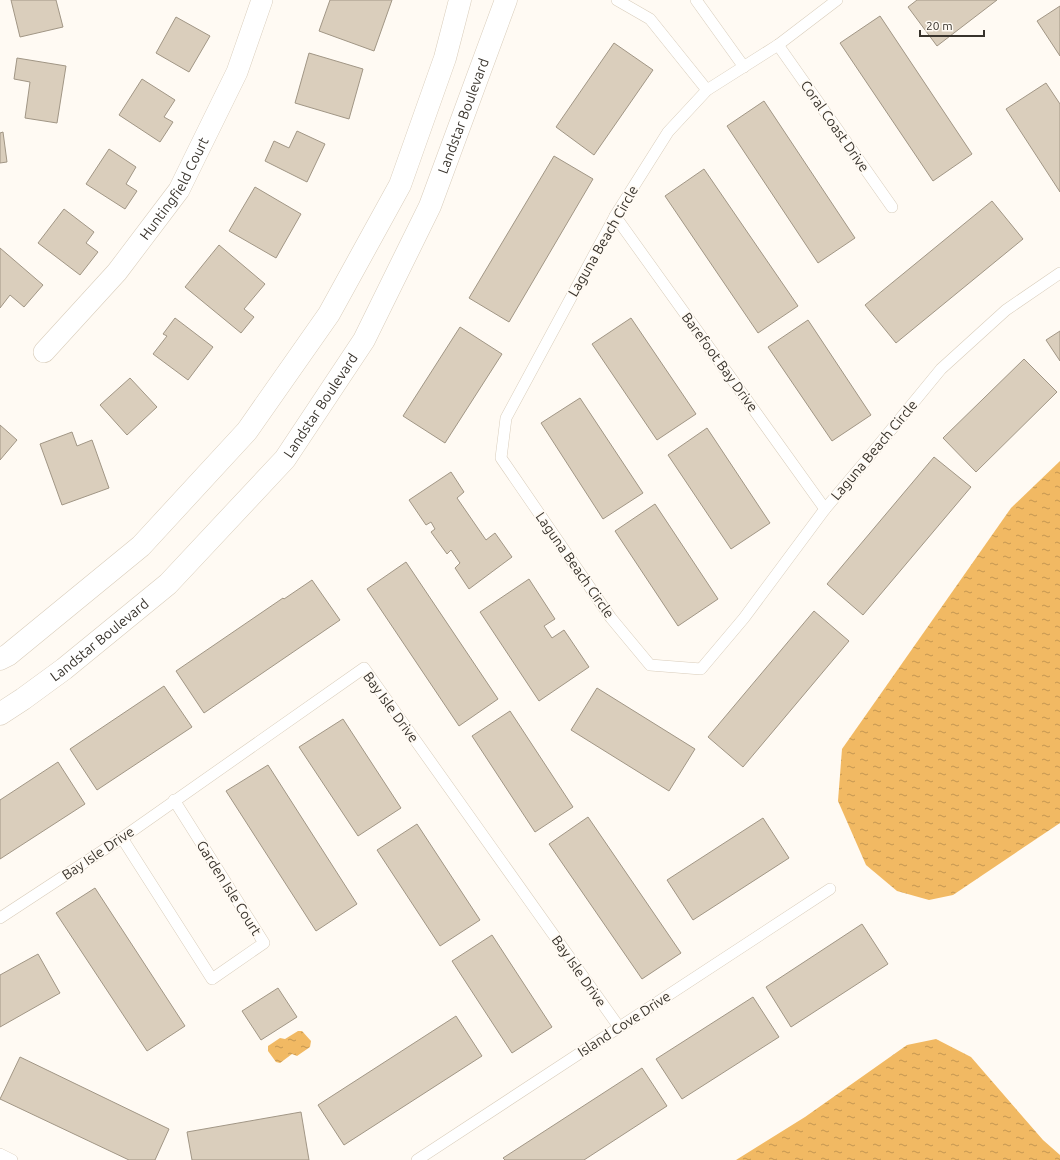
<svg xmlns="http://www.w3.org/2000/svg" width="1060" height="1160" viewBox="0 0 1060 1160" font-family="Ubuntu,sans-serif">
  <defs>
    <pattern id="water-ripples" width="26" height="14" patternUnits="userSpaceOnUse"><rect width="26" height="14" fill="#f1b963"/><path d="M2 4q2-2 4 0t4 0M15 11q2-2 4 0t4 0" fill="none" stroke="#c49752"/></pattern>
  </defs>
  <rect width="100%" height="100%" fill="#fffaf3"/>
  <g fill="url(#water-ripples)">
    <polygon points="1060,461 1060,823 953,895 929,900 897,891 866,865 838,801 842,749 1011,508"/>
    <polygon points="298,1031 302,1031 311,1041 310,1047 297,1056 292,1054 280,1063 276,1062 268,1051 268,1046 280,1038 285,1039"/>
    <polygon points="936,1039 971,1057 1043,1140 1060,1155 1060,1160 736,1160 805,1117 907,1045"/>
  </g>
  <g fill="#dacebc" stroke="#a19685">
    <polygon points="11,0 56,0 63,27 20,37"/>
    <polygon points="330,0 392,0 374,51 319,31"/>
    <polygon points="917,0 997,0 937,46 908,7"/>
    <polygon points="1060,6 1060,56 1037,21"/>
    <polygon points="880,16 972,154 933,181 840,43"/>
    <polygon points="176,17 210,36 189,72 156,53"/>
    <polygon points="614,43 653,70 594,155 556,127"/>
    <polygon points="309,53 363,69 349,119 295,103"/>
    <polygon points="17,58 66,66 57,123 25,118 30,82 14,79"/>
    <polygon points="142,79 175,100 164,117 173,122 160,142 119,115"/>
    <polygon points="1046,83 1060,104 1060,192 1006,109"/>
    <polygon points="764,101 855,238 818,263 727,126"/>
    <polygon points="297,131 325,144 307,182 265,161 274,141 289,148"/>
    <polygon points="3,132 7,162 0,163 0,133"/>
    <polygon points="109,149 136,167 126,184 137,191 125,209 86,184"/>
    <polygon points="554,156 593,179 509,322 469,298"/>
    <polygon points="704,169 798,306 758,333 665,196"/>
    <polygon points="255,187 301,214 276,258 229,231"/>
    <polygon points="992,201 1023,239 896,343 865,305"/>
    <polygon points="64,209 94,232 86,243 98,252 80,275 38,243"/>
    <polygon points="219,245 265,284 244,309 254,317 241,333 185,287"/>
    <polygon points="0,248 43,285 24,307 10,295 0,308"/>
    <polygon points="175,318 213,347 188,380 153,354 167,336 163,334"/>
    <polygon points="631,318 696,414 657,440 592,344"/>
    <polygon points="808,320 871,415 832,441 768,347"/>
    <polygon points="460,327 502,354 445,443 403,416"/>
    <polygon points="1060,331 1060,361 1046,340"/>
    <polygon points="1024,359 1057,392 976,472 943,438"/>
    <polygon points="130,378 157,407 127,435 100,405"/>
    <polygon points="580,398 643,493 603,519 541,423"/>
    <polygon points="0,425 17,440 0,460"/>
    <polygon points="707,428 770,523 731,549 668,455"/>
    <polygon points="72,432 77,446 92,440 109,488 62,505 40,444"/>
    <polygon points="934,457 971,487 863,615 827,584"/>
    <polygon points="451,472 464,492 457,498 486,540 495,533 512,557 469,589 455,568 460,563 451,550 447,554 431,532 435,529 431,522 426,525 409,500"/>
    <polygon points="655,504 718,599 678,626 615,531"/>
    <polygon points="406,562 498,699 459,726 367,589"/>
    <polygon points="529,579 555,619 544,626 552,638 564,630 589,667 539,701 480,612"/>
    <polygon points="312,580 340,620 204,713 176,671 283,598 284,599"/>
    <polygon points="814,611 849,641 743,767 708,737"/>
    <polygon points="164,686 192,727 97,790 70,749"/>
    <polygon points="597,688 695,749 669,791 571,730"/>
    <polygon points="510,711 573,807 535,832 472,736"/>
    <polygon points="343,719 401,808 358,836 299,747"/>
    <polygon points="58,762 85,804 0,859 0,800"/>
    <polygon points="268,765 357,904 316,931 226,791"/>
    <polygon points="588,817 681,953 642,979 549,844"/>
    <polygon points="763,818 789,858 693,920 667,880"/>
    <polygon points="417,824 480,920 440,946 377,850"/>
    <polygon points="95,888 185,1026 147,1051 56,913"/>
    <polygon points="862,924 888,964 791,1027 766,987"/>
    <polygon points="492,935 552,1027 512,1053 452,961"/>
    <polygon points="38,954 60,993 0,1027 0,975"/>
    <polygon points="278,988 297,1017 261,1040 242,1011"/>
    <polygon points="753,997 779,1037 682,1099 656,1059"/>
    <polygon points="456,1016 482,1056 344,1145 318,1105"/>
    <polygon points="20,1057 169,1129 155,1160 129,1160 0,1099"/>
    <polygon points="642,1068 667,1106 584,1160 505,1160 503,1158"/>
    <polygon points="301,1112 309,1160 192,1160 187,1132"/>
  </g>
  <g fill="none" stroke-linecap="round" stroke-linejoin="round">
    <defs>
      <g id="service">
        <polyline points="617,0 650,19 707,90"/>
        <polyline points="696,0 744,67"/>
        <polyline points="837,0 778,45 707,90 668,132 615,216 506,418 501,458 611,618 650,665 701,669 744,618 825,509 863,464 941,369 1006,310 1060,273"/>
        <polyline points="778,45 892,207"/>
        <polyline points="615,216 825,509"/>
        <polyline points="122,838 212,979 264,943 174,800"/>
        <polyline points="0,918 122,838 364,668 619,1027"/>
        <polyline points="0,1154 12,1160"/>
        <polyline points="417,1160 830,889"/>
      </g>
      <g id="minor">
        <path id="s1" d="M44,352l73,-80 62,-82 58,-118 25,-72"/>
      </g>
      <g id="secondary">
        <polyline points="0,659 8,655 141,546 247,431 329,314 400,185 445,58 460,0"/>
        <path id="s2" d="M0,714l23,-15 41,-30 104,-85 117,-125 79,-119 66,-134 76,-206"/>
      </g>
    </defs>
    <use href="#service" stroke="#d9cdbb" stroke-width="12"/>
    <use href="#minor" stroke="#d9cdbb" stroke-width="22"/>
    <use href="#secondary" stroke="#d9cdbb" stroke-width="23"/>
    <use href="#service" stroke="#fff" stroke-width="11"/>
    <use href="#minor" stroke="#fff" stroke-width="21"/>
    <use href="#secondary" stroke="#fff" stroke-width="22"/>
  </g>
  <g text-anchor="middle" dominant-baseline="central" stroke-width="3.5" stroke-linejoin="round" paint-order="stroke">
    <g font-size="14" fill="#38332c" stroke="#fffaf3">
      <text stroke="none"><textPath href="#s2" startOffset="772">Landstar Boulevard</textPath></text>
      <text transform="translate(835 126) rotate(55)">Coral Coast Drive</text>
      <text stroke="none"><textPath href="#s1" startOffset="210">Huntingfield Court</textPath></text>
      <text transform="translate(603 241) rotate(-60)">Laguna Beach Circle</text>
      <text transform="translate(720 362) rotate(54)">Barefoot Bay Drive</text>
      <text stroke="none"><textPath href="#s2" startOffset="448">Landstar Boulevard</textPath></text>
      <text transform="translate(874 450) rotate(-50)">Laguna Beach Circle</text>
      <text transform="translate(575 565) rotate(55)">Laguna Beach Circle</text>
      <text stroke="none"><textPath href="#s2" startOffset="124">Landstar Boulevard</textPath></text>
      <text transform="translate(391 707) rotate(54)">Bay Isle Drive</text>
      <text transform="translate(98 853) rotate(-34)">Bay Isle Drive</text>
      <text transform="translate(229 888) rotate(58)">Garden Isle Court</text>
      <text transform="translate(579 971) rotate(55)">Bay Isle Drive</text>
      <text transform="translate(624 1024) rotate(-33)">Island Cove Drive</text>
    </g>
  </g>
  <path d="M920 30v6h64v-6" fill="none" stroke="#38332c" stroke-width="2"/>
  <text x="926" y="30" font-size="12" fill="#38332c" stroke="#fffaf3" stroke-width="3" paint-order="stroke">20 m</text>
</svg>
